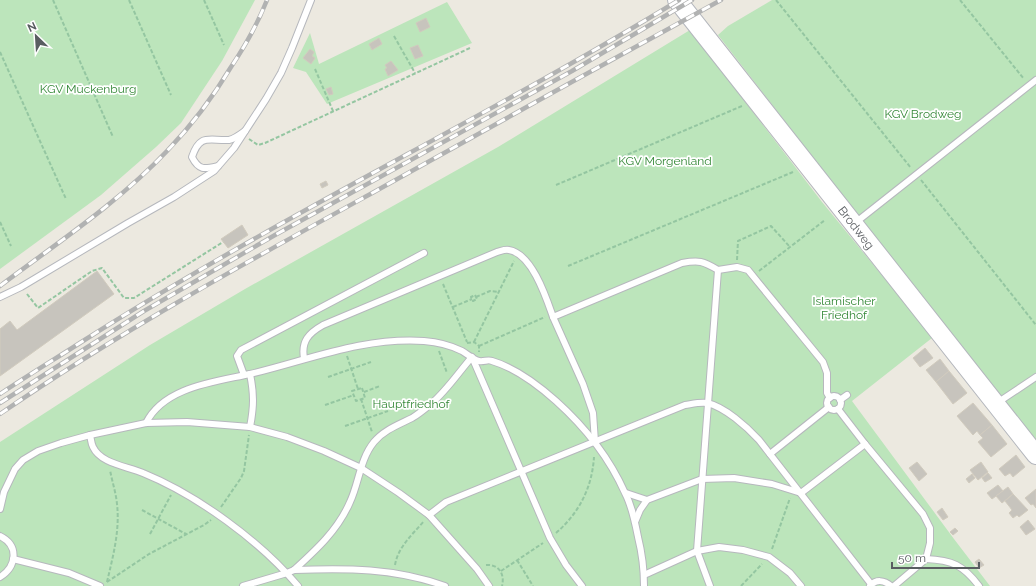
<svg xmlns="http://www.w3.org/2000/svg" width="1036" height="586" viewBox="0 0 1036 586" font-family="Raleway,sans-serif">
  <rect width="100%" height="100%" fill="#ece9e0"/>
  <g fill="#bce5bb">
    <polygon points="0,0 255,0 222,61 181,123 156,147 101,195 0,269"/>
    <polygon points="772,0 1036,0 1036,440 863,222 718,35 728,26"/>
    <polygon points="447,2 472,43 327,104 306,72 293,68 310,33 319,64"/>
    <polygon points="690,30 822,202 916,317 932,338 852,401 954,539 990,586 0,586 0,442 150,345 245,289 498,147"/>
  </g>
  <g fill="#c7c4bd" stroke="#d1cbbe">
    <polygon points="426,18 430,27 420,32 416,23"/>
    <polygon points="379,38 382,44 372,50 369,44"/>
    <polygon points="418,45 423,56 415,59 410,48"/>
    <polygon points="310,49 314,52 312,56 315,58 311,64 303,58"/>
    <polygon points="391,61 398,70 388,76 385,69 387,68 385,65"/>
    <polygon points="331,87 333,94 329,95 326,89"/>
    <polygon points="326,181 328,185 322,188 320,184"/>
    <polygon points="242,225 248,235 228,248 221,239"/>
    <polygon points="97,271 114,294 0,376 0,329 10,321 17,330"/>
    <polygon points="925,348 933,358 920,367 913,358"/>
    <polygon points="940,359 949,371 936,382 926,370"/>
    <polygon points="949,371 967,393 953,404 936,382"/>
    <polygon points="973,403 992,425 980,435 977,431 973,435 957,416"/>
    <polygon points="992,425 1007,444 991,457 978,442 983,438 980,435"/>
    <polygon points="1016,455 1025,467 1013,477 1010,473 1005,476 999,469"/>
    <polygon points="917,462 927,474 919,481 909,468"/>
    <polygon points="981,462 988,472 978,480 970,470"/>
    <polygon points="988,473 992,478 985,482 982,478"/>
    <polygon points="972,474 975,478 969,483 966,479"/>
    <polygon points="998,485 1003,491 992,499 987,493"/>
    <polygon points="1008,487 1013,494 1002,503 996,496"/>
    <polygon points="1036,489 1036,508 1033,504 1031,505 1025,498"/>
    <polygon points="1013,494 1028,510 1019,517 1017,515 1013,518 1009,513 1012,510 1005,501"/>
    <polygon points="942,508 948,517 943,520 937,512"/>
    <polygon points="1028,520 1035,529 1026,535 1020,527"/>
    <polygon points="955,528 958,531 953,535 950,532"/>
    <polygon points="979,559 984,565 979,568 975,562"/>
  </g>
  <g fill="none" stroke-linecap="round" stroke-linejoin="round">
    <defs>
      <g id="lane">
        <path d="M218,166c-13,3 -19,5 -26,-9 8,-24 17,-16 37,-17 5,-1 12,-6 16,-9"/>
        <polyline points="855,223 1036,80"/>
        <polyline points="718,270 737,267 748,270 823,362 827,373 827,393 830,398"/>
        <polyline points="0,297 21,287 128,223 174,197 214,171 234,148 266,99 281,73 292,48 311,0"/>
        <polyline points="553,317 583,384 593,413 595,442"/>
        <path d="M304,358c-3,-17 5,-25 19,-33l174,-73c4,-1 8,-3 12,-2 23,4 37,47 44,67l129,-54c17,-3 21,-2 36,7l-21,281 13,35"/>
        <polyline points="244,375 237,356 241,350 424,253"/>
        <circle cx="834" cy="403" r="7"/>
        <polyline points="840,400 847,395"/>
        <polyline points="997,403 1036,377"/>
        <polyline points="838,409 865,444 923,514 930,528 930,543 926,559 894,586"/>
        <path d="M146,423c18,-36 68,-41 104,-49 59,-14 112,-37 174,-33 13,1 26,4 38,10 5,3 12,9 17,10 5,1 9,-2 13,0 24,7 46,24 64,40 29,26 53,56 69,92 7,13 10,29 13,44 4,16 6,32 6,49"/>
        <path d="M250,427c4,-21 4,-33 0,-53"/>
        <path d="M90,435c1,4 1,8 3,12 8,17 34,19 50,26 54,22 117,68 155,113"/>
        <polyline points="770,454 829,407"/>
        <polyline points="626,493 647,500"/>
        <polyline points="0,509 4,492 15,469 23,460 38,451 61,443 90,435 146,423 187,422 250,427 287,437 324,451 361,468 399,493 429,515 477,569 489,586"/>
        <path d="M429,515l17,-13 239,-97c7,-1 15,-3 22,-2 18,4 40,24 52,37l112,144"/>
        <polyline points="635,522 640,510 647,500 702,479 734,478 772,484 801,493 865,444"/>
        <path d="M0,536c20,10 16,31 0,41"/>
        <polyline points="13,559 69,573 100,586"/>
        <path d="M926,559c26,1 37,6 53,27"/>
        <path d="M294,570c22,-20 44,-40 56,-68 9,-19 10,-43 24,-60 10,-12 24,-17 38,-24 7,-4 14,-10 20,-15 15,-13 27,-31 40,-46l78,181 16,27 16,21"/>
        <polyline points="644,575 697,551 719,547 743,550 769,557 790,573 801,586"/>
        <path d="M243,586l44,-13 7,-3c53,-2 100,-2 151,16"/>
        <path d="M870,586c6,-7 14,-6 21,0"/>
      </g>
      <polyline id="secondary" points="677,0 1036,455"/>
    </defs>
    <use href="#lane" stroke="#b6b8bd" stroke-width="8"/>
    <use href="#secondary" stroke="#b4b7bd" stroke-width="20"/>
    <g stroke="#94c6a1" stroke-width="2" stroke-dasharray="4 2" stroke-linecap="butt">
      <polyline points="53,0 113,137"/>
      <polyline points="129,0 171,95"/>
      <polyline points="204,0 224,45"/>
      <polyline points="776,0 911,168"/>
      <polyline points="960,0 1024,79"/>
      <polyline points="394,36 415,73"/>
      <polyline points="0,52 66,199"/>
      <polyline points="315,69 333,111"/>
      <polyline points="249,139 258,145 265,143 470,48"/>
      <polyline points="921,180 1036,325"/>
      <polyline points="556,185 742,106"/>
      <polyline points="0,222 11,246"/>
      <polyline points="737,260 738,241 771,226 790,247"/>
      <polyline points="568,266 793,172"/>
      <polyline points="759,271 825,220"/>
      <polyline points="443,284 467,342"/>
      <polyline points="27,294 38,308 92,271 102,268 124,298 134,298 223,242"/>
      <polygon points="475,295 477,299 473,301 471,297"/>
      <polyline points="476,297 490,291 499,292"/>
      <polyline points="453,307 472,299"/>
      <polyline points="474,342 514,261"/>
      <polyline points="467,343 474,342 479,346 479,352"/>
      <polyline points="479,346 545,317"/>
      <polyline points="439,351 447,373"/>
      <polyline points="347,356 358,389"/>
      <polyline points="328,377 371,362"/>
      <polygon points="362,388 365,398 356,401 352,391"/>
      <polyline points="364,392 380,386"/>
      <polyline points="361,399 372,432"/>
      <polyline points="325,405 354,395"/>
      <polyline points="345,426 388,411"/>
      <polyline points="221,507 241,478 244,471 249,435"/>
      <polyline points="142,510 186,534"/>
      <path d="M556,533c23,-20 36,-45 38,-76"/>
      <polyline points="150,534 171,495"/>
      <polyline points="772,549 790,498"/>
      <polyline points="517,560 533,586"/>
      <path d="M395,565c3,-18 17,-30 29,-44"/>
      <path d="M486,565c13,-1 19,9 16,21"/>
      <polyline points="501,571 543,543"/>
      <polyline points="107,582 149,554 204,525 211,520"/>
      <path d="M107,582c6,-26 13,-51 10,-78 -1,-11 -5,-23 -7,-34"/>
      <polyline points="741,586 762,564"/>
    </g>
    <use href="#lane" stroke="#fff" stroke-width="6"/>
    <use href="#secondary" stroke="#fff" stroke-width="18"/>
    <defs>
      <g id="rail">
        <path d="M0,286c57,-43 118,-83 167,-135 25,-26 46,-54 64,-84 14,-21 27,-44 36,-67"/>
        <path d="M0,394c27,-18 55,-35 83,-53 193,-123 401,-222 596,-341"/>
        <polyline points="0,403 144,311 275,235 572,71 692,0"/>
        <path d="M0,414c119,-82 247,-152 374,-222 115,-64 231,-129 347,-192"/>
      </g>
    </defs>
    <use href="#rail" stroke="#b1b2b2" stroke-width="4.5"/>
    <use href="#rail" stroke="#fff" stroke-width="3" stroke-dasharray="9" stroke-linecap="butt"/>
  </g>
  <g text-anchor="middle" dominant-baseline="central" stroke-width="3.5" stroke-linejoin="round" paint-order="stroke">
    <g font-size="12" fill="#328735" stroke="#fff">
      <text x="88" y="89">KGV Mückenburg</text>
      <text x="923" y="114">KGV Brodweg</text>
      <text x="665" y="161">KGV Morgenland</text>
      <text x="844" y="301">Islamischer<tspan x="844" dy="14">Friedhof</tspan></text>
      <text x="411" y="404">Hauptfriedhof</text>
    </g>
    <g font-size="12" fill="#595d61" stroke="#fff">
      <text transform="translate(856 228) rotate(52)">Brodweg</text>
    </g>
  </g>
  <g transform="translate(36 36) rotate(335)" stroke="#ffffff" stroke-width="3" paint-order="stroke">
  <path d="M0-3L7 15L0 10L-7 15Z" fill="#595d61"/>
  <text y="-6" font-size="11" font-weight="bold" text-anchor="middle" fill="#595d61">N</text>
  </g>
  <path d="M892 562v6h87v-6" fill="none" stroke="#595d61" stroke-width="2"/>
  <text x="898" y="562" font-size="12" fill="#595d61" stroke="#ffffff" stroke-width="3" paint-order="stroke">50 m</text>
</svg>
